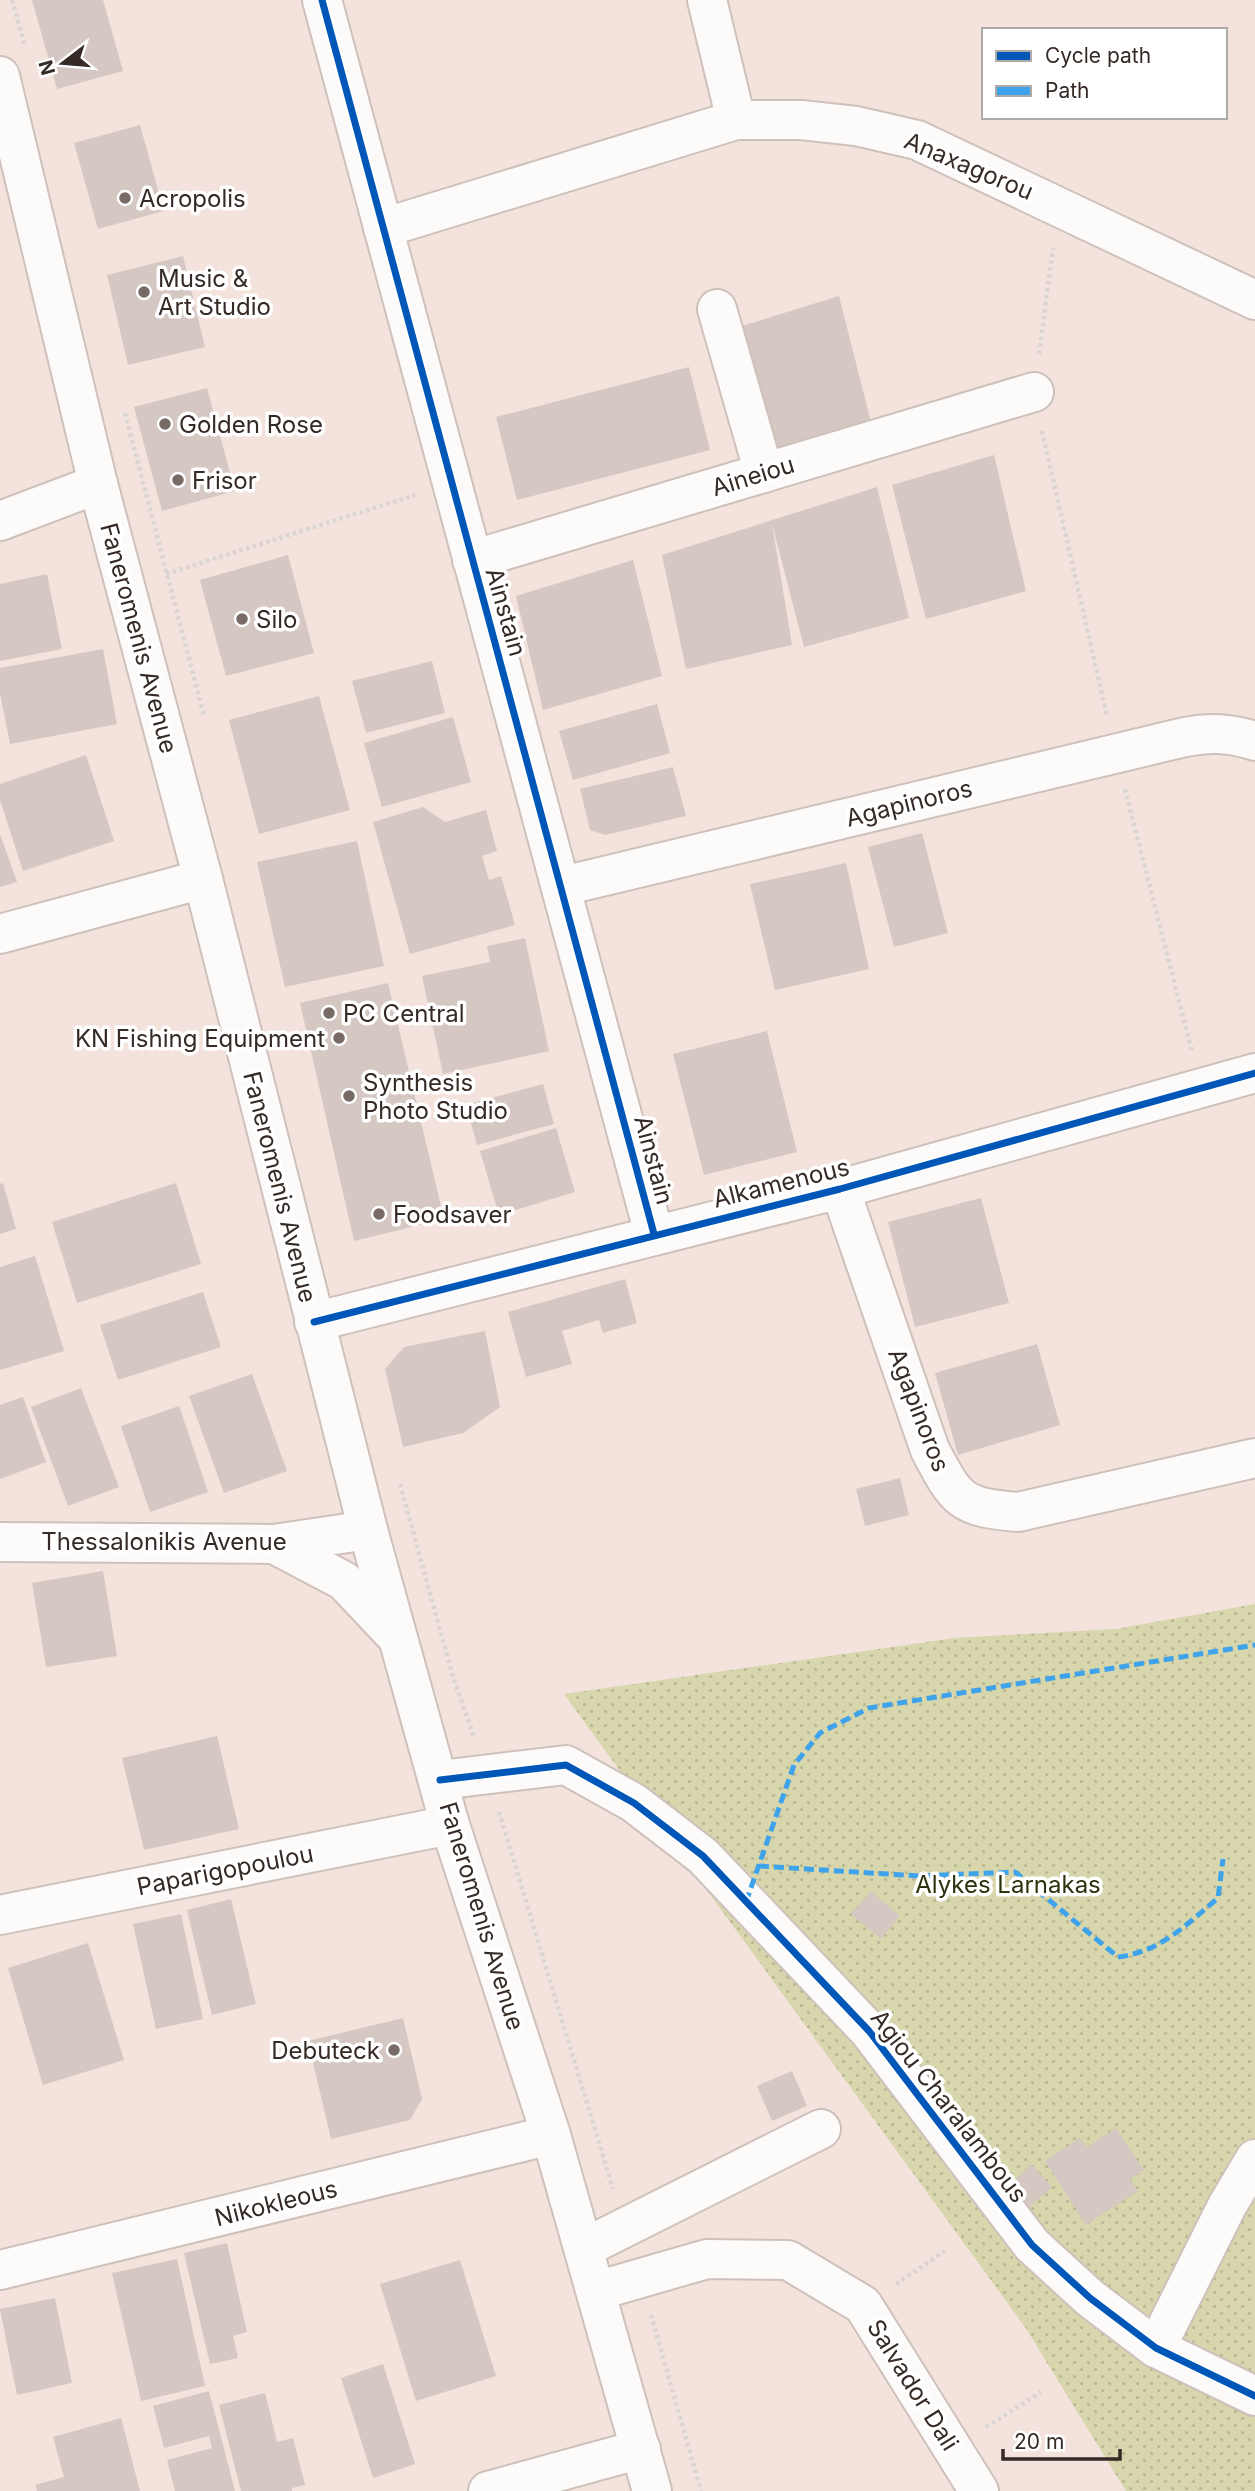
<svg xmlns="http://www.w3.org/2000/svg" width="1255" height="2491" viewBox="0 0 1255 2491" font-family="Inter,sans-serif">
  <defs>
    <pattern id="grass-dots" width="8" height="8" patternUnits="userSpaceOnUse" patternTransform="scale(1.75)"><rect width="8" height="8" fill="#d7d6ac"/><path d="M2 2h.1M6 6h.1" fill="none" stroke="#b9b894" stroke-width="1.8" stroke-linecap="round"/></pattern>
  </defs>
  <rect width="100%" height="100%" fill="#f4e3dc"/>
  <polygon fill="url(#grass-dots)" points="1255,1604 1255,2491 1126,2491 1025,2327 564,1694 955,1638 1116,1629"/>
  <g fill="#d5c7c2">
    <polygon points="32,0 103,0 123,71 57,89"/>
    <polygon points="140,125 164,211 98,229 74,143"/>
    <polygon points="183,256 205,347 128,365 107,275"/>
    <polygon points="839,296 873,430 773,459 739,327"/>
    <polygon points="689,367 710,450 517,500 496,417"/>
    <polygon points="207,388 235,491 162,511 134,407"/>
    <polygon points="994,455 1026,591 926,619 892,485"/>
    <polygon points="877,487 909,618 804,647 772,524 792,645 686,669 662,555"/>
    <polygon points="288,555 314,653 226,676 200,580"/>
    <polygon points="633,560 662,676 543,710 516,596"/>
    <polygon points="47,574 62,649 0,661 0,584"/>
    <polygon points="103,649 117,724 10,744 0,693 0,668"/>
    <polygon points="432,661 445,713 366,733 352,681"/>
    <polygon points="319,696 350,810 259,834 229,720"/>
    <polygon points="657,704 670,753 573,780 559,731"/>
    <polygon points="453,717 471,782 382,807 364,743"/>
    <polygon points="86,755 114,841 23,871 0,800 0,784"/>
    <polygon points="673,767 686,816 605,835 590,830 580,789"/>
    <polygon points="423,807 445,822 486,810 497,851 482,856 489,880 501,876 515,925 410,954 373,822"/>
    <polygon points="922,833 948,933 894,947 868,847"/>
    <polygon points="0,834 17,882 0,887"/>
    <polygon points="357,841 384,966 285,987 257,862"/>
    <polygon points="846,863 869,969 775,990 750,884"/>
    <polygon points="525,938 549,1051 443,1074 422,976 490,962 487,946"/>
    <polygon points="388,983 444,1219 354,1241 300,1003"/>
    <polygon points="767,1031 797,1152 704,1175 673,1054"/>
    <polygon points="543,1084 554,1124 477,1145 466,1105"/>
    <polygon points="556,1128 575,1192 499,1215 480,1151"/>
    <polygon points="3,1183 16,1229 0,1234 0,1184"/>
    <polygon points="176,1183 201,1264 77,1303 52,1222"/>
    <polygon points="981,1198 1009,1303 915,1327 888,1222"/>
    <polygon points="35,1256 64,1351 0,1370 0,1267"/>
    <polygon points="625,1279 637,1323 603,1333 599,1320 562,1331 572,1364 526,1377 508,1312"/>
    <polygon points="203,1292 221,1347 118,1380 100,1325"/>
    <polygon points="485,1331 500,1407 463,1433 403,1447 385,1369 404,1347"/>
    <polygon points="1037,1344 1060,1425 958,1455 935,1373"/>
    <polygon points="252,1374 287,1471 224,1493 189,1396"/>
    <polygon points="81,1388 119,1487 68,1506 31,1407"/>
    <polygon points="23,1397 46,1462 0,1479 0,1405"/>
    <polygon points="179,1406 208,1492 150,1512 121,1426"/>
    <polygon points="900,1478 909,1515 865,1526 856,1489"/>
    <polygon points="103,1571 117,1656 46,1667 32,1583"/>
    <polygon points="217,1736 239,1829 144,1850 122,1758"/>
    <polygon points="871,1891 900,1916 881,1939 851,1914"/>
    <polygon points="231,1899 256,2004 212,2015 187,1910"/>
    <polygon points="181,1914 203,2019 156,2029 133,1924"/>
    <polygon points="88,1943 124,2060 43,2085 8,1968"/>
    <polygon points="403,2018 422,2099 410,2120 331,2139 308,2041"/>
    <polygon points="792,2071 807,2106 772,2121 757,2086"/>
    <polygon points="1116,2128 1144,2170 1130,2179 1138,2191 1086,2225 1045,2161 1080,2138 1087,2147"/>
    <polygon points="1031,2164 1052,2187 1024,2212 1004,2190"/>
    <polygon points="227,2243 247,2332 233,2336 238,2358 210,2364 184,2253"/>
    <polygon points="177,2259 205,2386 141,2401 112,2273"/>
    <polygon points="460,2260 496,2376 416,2401 380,2284"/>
    <polygon points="55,2298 72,2383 17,2395 0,2309"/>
    <polygon points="383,2364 415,2464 373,2478 341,2378"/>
    <polygon points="209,2391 235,2491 175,2491 167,2460 212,2448 209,2436 164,2448 153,2406"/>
    <polygon points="265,2393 277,2442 293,2438 305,2485 292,2488 292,2491 241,2491 219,2405"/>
    <polygon points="121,2418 140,2491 37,2491 35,2485 64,2477 53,2437"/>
  </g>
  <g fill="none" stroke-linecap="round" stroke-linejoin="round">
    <defs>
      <g id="minor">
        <polyline points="322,0 654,1234"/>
        <polyline points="707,0 736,120"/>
        <polyline points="383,228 736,120 801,120 856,126 917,140 1255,300"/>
        <polyline points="717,309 764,473"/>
        <polyline points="0,521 98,484"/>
        <polyline points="472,560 1034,392"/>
        <path d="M563,886l622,-149c25,-5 45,-4 70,4"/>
        <polyline points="0,934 203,879"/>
        <path d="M840,1189l90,261c27,51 30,57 88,62l237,-54"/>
        <polyline points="314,1322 840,1189 1255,1073"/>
        <polyline points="0,1542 274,1544 368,1530"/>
        <polyline points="440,1780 566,1765 634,1803 703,1856 869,2031 1032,2245 1090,2298 1156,2348 1255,2396"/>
        <polyline points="0,1915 450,1825"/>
        <polyline points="584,2248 821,2129"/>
        <polyline points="0,2270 551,2135"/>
        <polyline points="596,2291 707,2259 788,2260 863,2305 979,2491"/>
        <polyline points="1156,2348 1227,2206 1255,2159"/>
        <polyline points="488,2491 641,2449"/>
      </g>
      <g id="major">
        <polyline points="0,76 98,484 203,879 368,1530 450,1825 551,2135 652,2491"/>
        <polyline points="274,1544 344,1581 395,1635"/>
      </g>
    </defs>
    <use href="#minor" stroke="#cec1bc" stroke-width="42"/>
    <use href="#major" stroke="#cec1bc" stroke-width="42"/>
    <g stroke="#dad5d4" stroke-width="4.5" stroke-dasharray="3.5 3.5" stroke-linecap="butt">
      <polyline points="12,0 25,46"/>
      <polyline points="1039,354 1053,248"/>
      <polyline points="125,413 204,716"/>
      <polyline points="1042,431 1107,716"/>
      <polyline points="166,574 415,495"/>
      <polyline points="1125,789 1192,1052"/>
      <polyline points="400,1484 453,1677 474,1737"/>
      <polyline points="499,1812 613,2189"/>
      <polyline points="896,2284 945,2251"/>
      <polyline points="651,2315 701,2491"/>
      <polyline points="986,2427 1041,2392"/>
    </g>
    <use href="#minor" stroke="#fdfbfa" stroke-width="38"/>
    <use href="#major" stroke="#fdfbfa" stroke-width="38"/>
    <g stroke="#3ea3eb" stroke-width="5" stroke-dasharray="10 5" stroke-linecap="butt">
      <path d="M759,1866l160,10 96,-4 103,85c42,-5 68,-32 100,-59l5,-39"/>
      <polyline points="746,1902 794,1765 820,1733 869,1708 1255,1645"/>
    </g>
    <defs>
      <g id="cycleway">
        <polyline points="322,0 654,1234"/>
        <polyline points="314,1322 840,1189 1255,1073"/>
        <polyline points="440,1780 566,1765 634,1803 703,1856 869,2031 1032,2245 1090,2298 1156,2348 1255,2396"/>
      </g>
    </defs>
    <use href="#cycleway" stroke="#fff" stroke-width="11"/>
    <use href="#cycleway" stroke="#0057b8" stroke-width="7"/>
  </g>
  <g fill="#786b65" stroke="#fff" stroke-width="2.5">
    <circle cx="125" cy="198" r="7"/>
    <circle cx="144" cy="292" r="7"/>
    <circle cx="165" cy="424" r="7"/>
    <circle cx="178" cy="480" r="7"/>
    <circle cx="242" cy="619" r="7"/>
    <circle cx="329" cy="1013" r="7"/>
    <circle cx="339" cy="1038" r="7"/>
    <circle cx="349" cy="1096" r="7"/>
    <circle cx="379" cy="1214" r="7"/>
    <circle cx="394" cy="2050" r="7"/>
  </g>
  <g text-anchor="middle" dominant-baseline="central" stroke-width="7" stroke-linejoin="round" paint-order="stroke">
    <g font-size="24" fill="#352a25" stroke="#fff">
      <text transform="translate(969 166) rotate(23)">Anaxagorou</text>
      <text transform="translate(753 476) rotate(-17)">Aineiou</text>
      <text transform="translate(506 612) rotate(74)">Ainstain</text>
      <text transform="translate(139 638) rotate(75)">Faneromenis Avenue</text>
      <text transform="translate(909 803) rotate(-14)">Agapinoros</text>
      <text transform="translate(654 1160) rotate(75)">Ainstain</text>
      <text transform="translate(781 1183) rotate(-14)">Alkamenous</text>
      <text transform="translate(280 1187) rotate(76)">Faneromenis Avenue</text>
      <text transform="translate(919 1410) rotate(69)">Agapinoros</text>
      <text x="164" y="1541">Thessalonikis Avenue</text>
      <text transform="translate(225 1870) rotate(-11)">Paparigopoulou</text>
      <text transform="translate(482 1916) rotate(73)">Faneromenis Avenue</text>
      <text transform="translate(949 2106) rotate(52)">Agiou Charalambous</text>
      <text transform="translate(276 2203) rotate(-14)">Nikokleous</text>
      <text transform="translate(913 2385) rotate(58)">Salvador Dali</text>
    </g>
    <g font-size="24" fill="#352a25" stroke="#fff" text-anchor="start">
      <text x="139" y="198">Acropolis</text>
      <text x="158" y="278">Music &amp;<tspan x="158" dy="28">Art Studio</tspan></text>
      <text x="179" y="424">Golden Rose</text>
      <text x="192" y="480">Frisor</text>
      <text x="256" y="619">Silo</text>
      <text x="343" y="1013">PC Central</text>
      <text x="325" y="1038" text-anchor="end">KN Fishing Equipment</text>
      <text x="363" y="1082">Synthesis<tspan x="363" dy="28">Photo Studio</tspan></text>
      <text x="393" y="1214">Foodsaver</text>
      <text x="380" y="2050" text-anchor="end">Debuteck</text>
    </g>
    <g font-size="24" fill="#2d310c" stroke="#fff">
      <text x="1008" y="1884">Alykes Larnakas</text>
    </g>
  </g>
  <rect x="982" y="28" width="245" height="91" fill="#ffffff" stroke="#aeaaa8" stroke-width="2"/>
  <rect x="996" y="51" width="35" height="10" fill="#0057b8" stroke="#aeaaa8" stroke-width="2"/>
  <text x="1045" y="63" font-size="21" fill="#352a25">Cycle path</text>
  <rect x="996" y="86" width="35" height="10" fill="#3ea3eb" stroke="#aeaaa8" stroke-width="2"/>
  <text x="1045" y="98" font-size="21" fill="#352a25">Path</text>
  <g transform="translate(63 63) rotate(254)" stroke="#ffffff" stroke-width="5" paint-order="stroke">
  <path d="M0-5L12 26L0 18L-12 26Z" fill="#352a25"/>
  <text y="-10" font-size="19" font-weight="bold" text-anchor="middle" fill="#352a25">N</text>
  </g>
  <path d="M1003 2449v10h117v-10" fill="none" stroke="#352a25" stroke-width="3.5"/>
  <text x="1014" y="2449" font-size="21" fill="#352a25" stroke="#ffffff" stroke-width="5" paint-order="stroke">20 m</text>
</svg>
